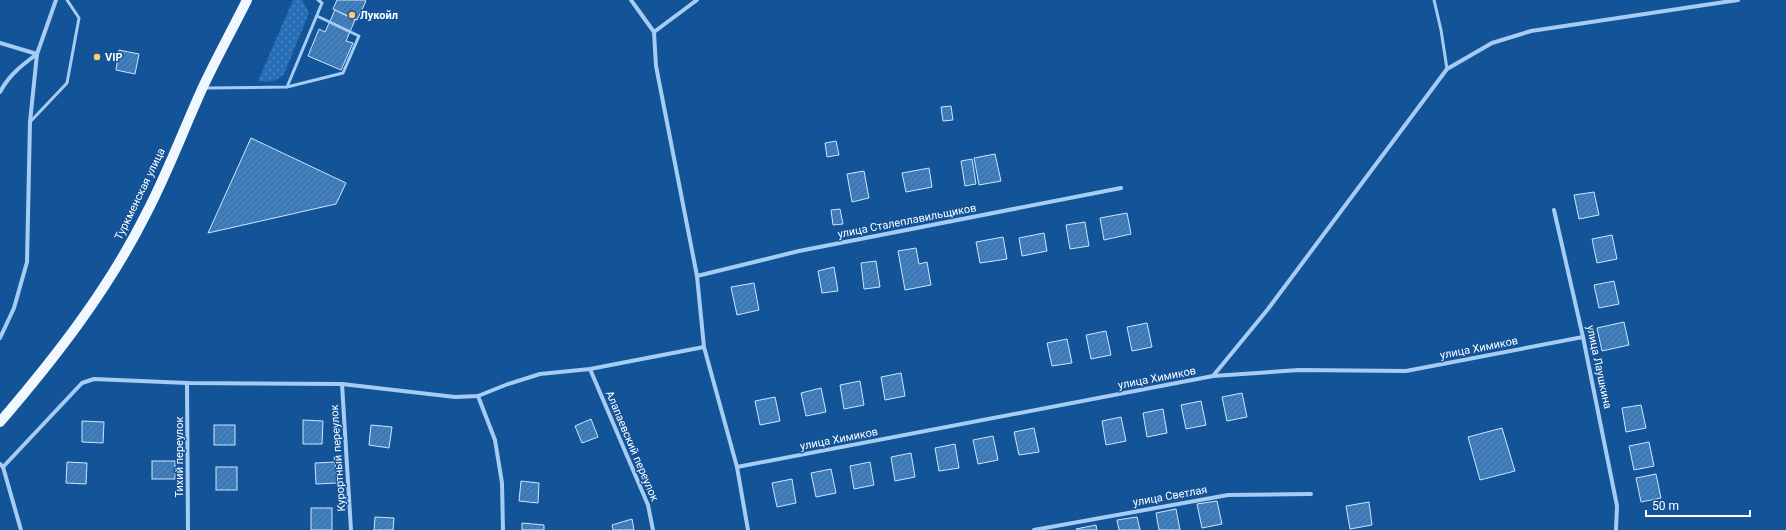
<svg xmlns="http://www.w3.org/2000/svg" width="1786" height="530" viewBox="0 0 1786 530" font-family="Roboto,sans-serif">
  <defs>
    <pattern id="grass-dots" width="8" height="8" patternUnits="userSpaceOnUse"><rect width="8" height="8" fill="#266eb6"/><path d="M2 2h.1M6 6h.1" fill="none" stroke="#518bc5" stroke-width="1.8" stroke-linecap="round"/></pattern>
    <pattern id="building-hatch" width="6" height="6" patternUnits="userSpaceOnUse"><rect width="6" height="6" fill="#4080c1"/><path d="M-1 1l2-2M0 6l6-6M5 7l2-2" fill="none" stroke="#45698c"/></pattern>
  </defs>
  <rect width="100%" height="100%" fill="#135398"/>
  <path fill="url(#grass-dots)" d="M293,0h9l7,13 -25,61c-9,9 -15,8 -26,7z"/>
  <g fill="url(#building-hatch)" stroke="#cde5fd">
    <polygon points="337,0 364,0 366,1 357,20 333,9"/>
    <polygon points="335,10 355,20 346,41 353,43 341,70 308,56 319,29 325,32"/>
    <polygon points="119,50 139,54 135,74 116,70"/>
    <polygon points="951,106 953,120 943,121 941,107"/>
    <polygon points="251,138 346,183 336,204 208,233"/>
    <polygon points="836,141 839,155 827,157 825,143"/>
    <polygon points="995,154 1001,181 979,185 974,158"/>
    <polygon points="972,159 976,184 965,186 961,161"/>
    <polygon points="929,168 932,187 906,192 902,173"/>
    <polygon points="864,171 869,198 852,202 847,174"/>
    <polygon points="1594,192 1599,215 1579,219 1574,195"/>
    <polygon points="840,209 843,224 833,225 831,210"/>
    <polygon points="1127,213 1131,234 1104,240 1100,218"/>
    <polygon points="1085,222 1089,246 1070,249 1066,225"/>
    <polygon points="1044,233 1047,251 1022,256 1019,238"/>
    <polygon points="1612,235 1617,259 1597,263 1592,239"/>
    <polygon points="1003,237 1007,259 980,263 976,242"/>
    <polygon points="916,248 919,264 927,262 931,285 905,290 898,251"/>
    <polygon points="876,261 880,287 864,289 861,263"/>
    <polygon points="834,267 838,291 822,293 818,271"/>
    <polygon points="1614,281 1619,304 1599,308 1594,285"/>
    <polygon points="754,283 759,310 737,315 731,287"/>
    <polygon points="1624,322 1629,345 1602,351 1597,328"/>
    <polygon points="1147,323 1152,347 1132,351 1127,327"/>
    <polygon points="1106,331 1111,355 1091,359 1086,335"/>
    <polygon points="1067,339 1072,363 1052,366 1047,343"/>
    <polygon points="901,373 905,396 885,400 881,377"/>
    <polygon points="860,381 864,405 844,409 840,385"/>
    <polygon points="821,388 826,412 806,416 801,393"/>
    <polygon points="1242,393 1247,417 1227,421 1222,397"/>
    <polygon points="775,397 780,421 760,425 755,401"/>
    <polygon points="1201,401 1206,425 1186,429 1181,405"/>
    <polygon points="1641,405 1646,428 1626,432 1622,408"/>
    <polygon points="1163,409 1167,433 1147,437 1143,413"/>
    <polygon points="1121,417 1126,441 1106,445 1102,421"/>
    <polygon points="591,419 598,437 582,443 575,426"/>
    <polygon points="303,420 323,421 322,444 303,444"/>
    <polygon points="82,421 104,422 103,443 82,442"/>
    <rect x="214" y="425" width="21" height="20"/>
    <polygon points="371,425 392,427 389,448 369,445"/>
    <polygon points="1034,428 1039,452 1019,455 1014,432"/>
    <polygon points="1502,428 1515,471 1480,480 1468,437"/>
    <polygon points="993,436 998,460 978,464 973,440"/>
    <polygon points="1649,442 1654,466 1634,470 1629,446"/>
    <polygon points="955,444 959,468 939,471 935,448"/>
    <polygon points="911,453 915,477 895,481 891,457"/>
    <rect x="152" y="461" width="23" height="18"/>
    <polygon points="67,462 87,463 86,484 66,483"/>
    <polygon points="335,462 337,483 316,484 315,463"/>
    <polygon points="870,462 874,485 854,489 850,466"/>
    <rect x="216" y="467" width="21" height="23"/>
    <polygon points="831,469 836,493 816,497 811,473"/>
    <polygon points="1656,474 1661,498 1641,502 1636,478"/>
    <polygon points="792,479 796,503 777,507 772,483"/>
    <polygon points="521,481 539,483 538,503 519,501"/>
    <polygon points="1217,501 1222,524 1202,528 1197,504"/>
    <polygon points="1369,502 1372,525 1350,529 1346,506"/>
    <rect x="311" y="508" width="21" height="22"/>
    <polygon points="1176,509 1180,530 1159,530 1156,513"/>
    <polygon points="375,517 394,518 393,530 374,530"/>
    <polygon points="1137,517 1140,530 1119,530 1117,520"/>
    <polygon points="632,519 634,530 613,530 612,525"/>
    <polygon points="522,523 544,525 544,530 522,530"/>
    <polygon points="1096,525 1097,530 1077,530 1076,529"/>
  </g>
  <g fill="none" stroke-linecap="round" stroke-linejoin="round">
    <g stroke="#a6ccf3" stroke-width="3">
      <polyline points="1434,0 1441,30 1447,69"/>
      <polyline points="287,87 343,73 359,36 317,16"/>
      <polyline points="205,88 287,87 322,3 318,0"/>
      <polyline points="30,122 67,83 79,18 67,0"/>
    </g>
    <g stroke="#a6ccf3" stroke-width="4">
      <polyline points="631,0 654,32 656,66 697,276 704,347 737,467 748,530"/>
      <polyline points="654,32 697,0"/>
      <polyline points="0,43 37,54"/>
      <path d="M0,92c9,-17 22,-27 37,-38"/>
      <polyline points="1554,210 1583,337 1617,506 1616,530"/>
      <polyline points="697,276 799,251 1121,188"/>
      <polyline points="0,338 14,308 27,262 30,122 37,54 56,0"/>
      <polyline points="590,369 648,505 653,530"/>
      <polyline points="1213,376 1268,309 1447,69 1492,43 1531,31 1738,0"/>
      <polyline points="187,383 188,530"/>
      <polyline points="342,384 351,530"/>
      <polyline points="478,396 495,440 502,483 503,530"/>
      <polyline points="0,464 3,467 21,530"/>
      <polyline points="3,467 82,383 94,379 187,383 342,384 455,397 478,396 508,384 540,374 590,369 704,347"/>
      <polyline points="737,467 1213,376 1299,370 1406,371 1583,337"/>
      <polyline points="1034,530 1228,495 1311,494"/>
    </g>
    <path stroke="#f1f7ff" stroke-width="10" d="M0,422c55,-64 108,-132 146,-208 21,-40 37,-83 56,-125 14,-30 30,-59 45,-89"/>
  </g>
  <g fill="#ffcd67" stroke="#135398" stroke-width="1.5">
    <circle cx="352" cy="15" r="4"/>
    <circle cx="97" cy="57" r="4"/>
  </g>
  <g text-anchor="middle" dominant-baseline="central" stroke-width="3" stroke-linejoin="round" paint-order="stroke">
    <g font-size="11" font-weight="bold" fill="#fff" stroke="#135398" text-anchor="start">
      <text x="360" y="15">Лукойл</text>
      <text x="105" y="57">VIP</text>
    </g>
    <g font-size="11" fill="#fff" stroke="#135398">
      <text transform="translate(140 194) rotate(-64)">Туркменская улица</text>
      <text transform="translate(907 221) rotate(-11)">улица Сталеплавильщиков</text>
      <text transform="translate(1479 348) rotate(-11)">улица Химиков</text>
      <text transform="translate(1599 367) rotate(78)">улица Лаушкина</text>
      <text transform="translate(1157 378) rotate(-11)">улица Химиков</text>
      <text transform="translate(839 439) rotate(-11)">улица Химиков</text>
      <text transform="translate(632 446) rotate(67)">Алапаевский переулок</text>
      <text transform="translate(179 457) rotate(-90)">Тихий переулок</text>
      <text transform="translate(338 458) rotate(-94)">Курортный переулок</text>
      <text transform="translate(1170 496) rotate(-10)">улица Светлая</text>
    </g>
  </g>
  <path d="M1646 510v6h104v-6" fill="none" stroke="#ffffff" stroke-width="2"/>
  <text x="1652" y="510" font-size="12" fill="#ffffff" stroke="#135398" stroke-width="3" paint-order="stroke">50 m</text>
</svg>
